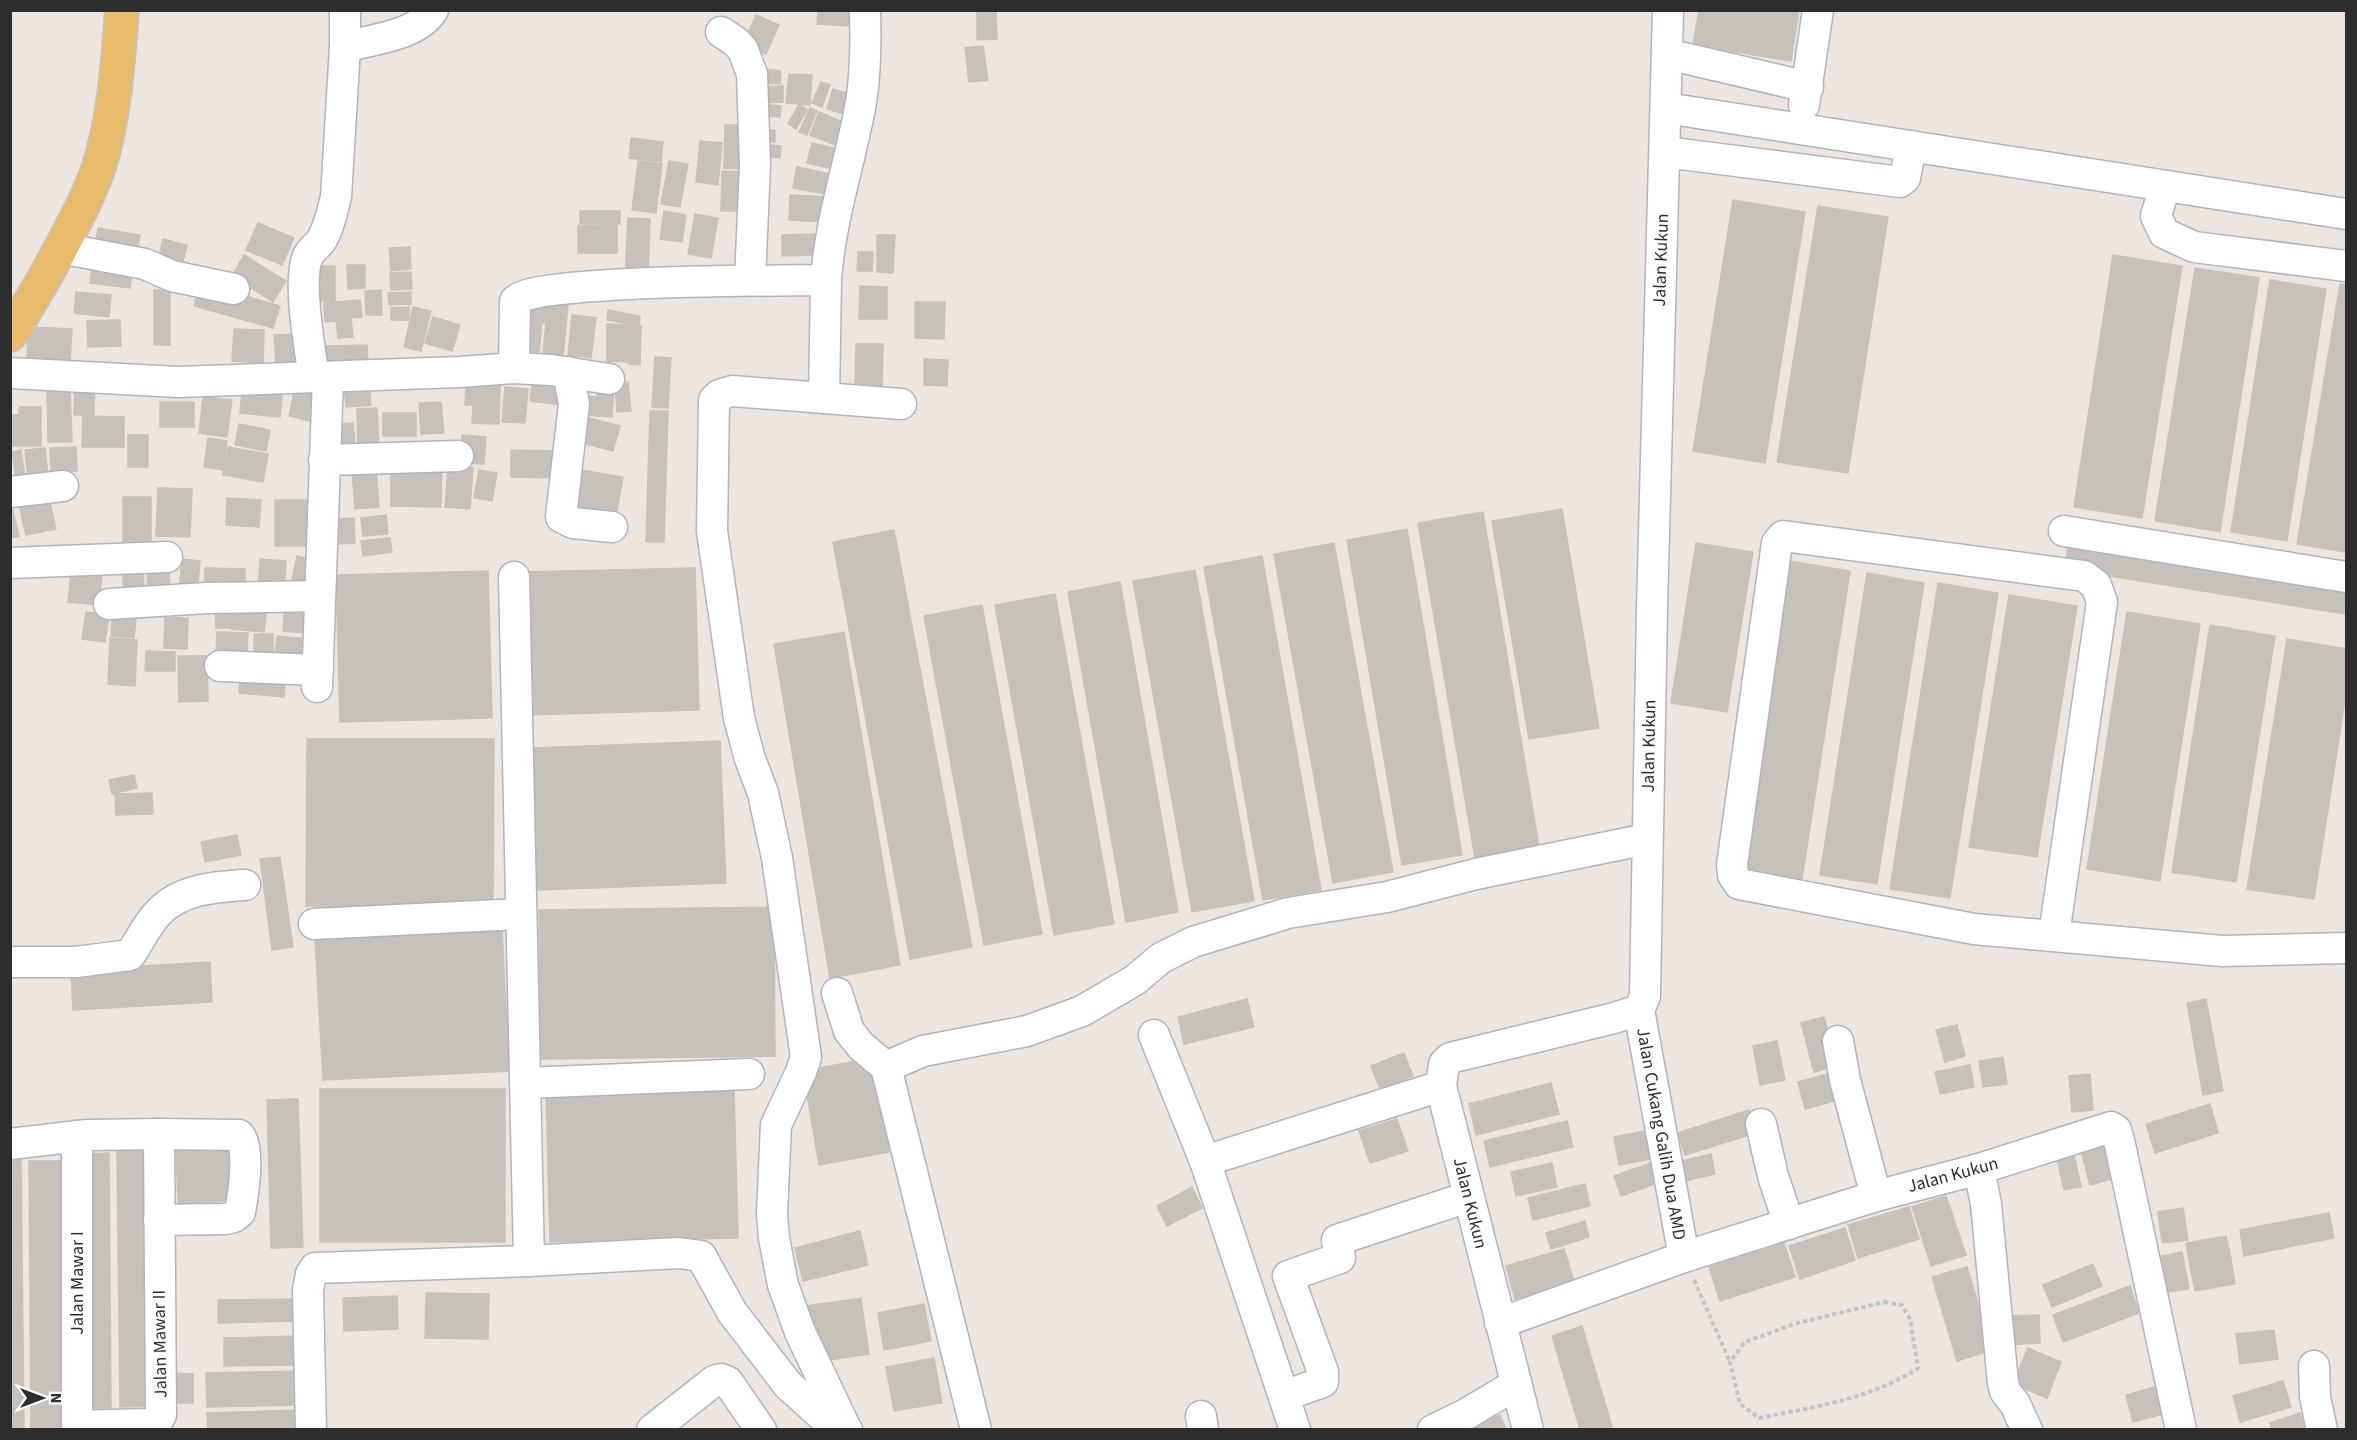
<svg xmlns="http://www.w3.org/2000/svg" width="2357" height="1440" viewBox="0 0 2357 1440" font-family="'Source Sans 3',sans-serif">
  <rect width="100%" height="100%" fill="#ede6e0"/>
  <g fill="#c6c1bb" stroke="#c9c1b9" stroke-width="1.5">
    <polygon points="818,10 850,10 849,26 817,24"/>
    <polygon points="977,10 996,10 997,39 977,40"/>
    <polygon points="1699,10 1799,10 1791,61 1693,45"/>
    <polygon points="756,15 779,25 766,54 743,44"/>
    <polygon points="983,46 988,80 969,82 965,48"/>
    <polygon points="765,69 781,71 780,84 764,83"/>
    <polygon points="789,74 812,75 810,105 786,103"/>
    <polygon points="821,82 830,85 822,107 812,103"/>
    <polygon points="783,86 783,102 763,103 763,87"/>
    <polygon points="833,89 856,96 851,116 827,109"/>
    <polygon points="757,104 781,106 780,117 756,115"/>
    <polygon points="799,104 807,110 796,129 788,124"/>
    <polygon points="810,108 817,111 807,135 799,132"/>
    <polygon points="819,112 847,124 838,146 810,135"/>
    <polygon points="725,125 747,125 746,169 724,168"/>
    <polygon points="757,129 775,130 775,142 757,142"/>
    <polygon points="631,138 663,142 661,162 629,158"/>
    <polygon points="700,141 722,143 718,185 696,182"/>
    <polygon points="812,143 838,149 833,169 807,163"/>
    <polygon points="760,144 781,146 780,158 759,156"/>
    <polygon points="638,161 662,164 656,213 632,210"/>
    <polygon points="669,161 688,164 680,207 661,204"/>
    <polygon points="797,167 835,175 831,195 793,188"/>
    <polygon points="722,171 747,172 746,211 721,211"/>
    <polygon points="790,195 827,197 826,222 789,220"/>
    <polygon points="1733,200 1805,212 1765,463 1693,451"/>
    <polygon points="1818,206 1888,217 1848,473 1777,462"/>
    <rect x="580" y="211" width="40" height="13"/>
    <polygon points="664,211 686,215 682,242 660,239"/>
    <polygon points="695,214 718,218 711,258 688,254"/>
    <polygon points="628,218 650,219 648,278 625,277"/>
    <polygon points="258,223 294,238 282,265 246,250"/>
    <polygon points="617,225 617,253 578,253 578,226"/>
    <polygon points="98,228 140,235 136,260 94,253"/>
    <polygon points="814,234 814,255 782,256 782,235"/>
    <polygon points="877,235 895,235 893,273 877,272"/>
    <polygon points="163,239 187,245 180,273 156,268"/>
    <polygon points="410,247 411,269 391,271 389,248"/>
    <polygon points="858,252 873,252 872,271 857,271"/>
    <polygon points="244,255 286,281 273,302 232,276"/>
    <polygon points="2113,255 2182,266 2142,518 2074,507"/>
    <polygon points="93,258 134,263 130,288 90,283"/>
    <polygon points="347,265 365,265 365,288 348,289"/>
    <rect x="312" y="266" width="23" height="35"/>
    <polygon points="2195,268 2259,278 2220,532 2155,521"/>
    <polygon points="411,272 412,289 391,290 390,273"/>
    <polygon points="2270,280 2326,289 2287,541 2231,532"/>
    <polygon points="201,283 280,306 273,328 194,306"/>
    <polygon points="2340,284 2346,285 2346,552 2297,544"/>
    <polygon points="860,286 887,287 887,319 859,319"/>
    <rect x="154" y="290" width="16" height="55"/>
    <polygon points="381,290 382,315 366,315 365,291"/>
    <polygon points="76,292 111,295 109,317 74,313"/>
    <polygon points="411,292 411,304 389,305 388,293"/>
    <polygon points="360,300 362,317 351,318 353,337 338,338 336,321 325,322 324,303"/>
    <polygon points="524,301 568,305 563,356 543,354 546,323 542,323 539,352 519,351"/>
    <polygon points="915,302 945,302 944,339 915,338"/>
    <polygon points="409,307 409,320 391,320 391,308"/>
    <polygon points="413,307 431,311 421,351 404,347"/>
    <polygon points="608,310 640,316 639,326 607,320"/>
    <polygon points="572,315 596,318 591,358 568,355"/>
    <polygon points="433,317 460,325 452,351 425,343"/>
    <polygon points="120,320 121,346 88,347 87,321"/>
    <polygon points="607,324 629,325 628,362 607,361"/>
    <polygon points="630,326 641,326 640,365 629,364"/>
    <polygon points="28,327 72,329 70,363 27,361"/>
    <polygon points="234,329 264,330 263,363 232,361"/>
    <polygon points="302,334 303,364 276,365 274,335"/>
    <polygon points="856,344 883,344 882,389 855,388"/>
    <polygon points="367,345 368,365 326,367 325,346"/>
    <polygon points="655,357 671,358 668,408 652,407"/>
    <polygon points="924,359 948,360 947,386 924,385"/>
    <polygon points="533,378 565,383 562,405 530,401"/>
    <polygon points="75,380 95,380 94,415 74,415"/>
    <polygon points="243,381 283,385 280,417 240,413"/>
    <polygon points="369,382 371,405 346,407 344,385"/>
    <polygon points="628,382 631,411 617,412 615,383"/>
    <polygon points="466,384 500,386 499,424 472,423 473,405 465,405"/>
    <polygon points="598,386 614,387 612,417 585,415 586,396 597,397"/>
    <polygon points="295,387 320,392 314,422 289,416"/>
    <polygon points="505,387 528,389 525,423 502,422"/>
    <polygon points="70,388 72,442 48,442 47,389"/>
    <polygon points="203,397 232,400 227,437 199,433"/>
    <rect x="160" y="402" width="34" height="25"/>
    <polygon points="441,402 444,433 421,434 419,403"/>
    <polygon points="19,407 41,407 41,446 11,446 11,415 19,415"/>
    <polygon points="377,408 379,451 358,452 357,409"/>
    <polygon points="650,411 668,411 664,542 646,542"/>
    <rect x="383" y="413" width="33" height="23"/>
    <polygon points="83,416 124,417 124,447 82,447"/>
    <polygon points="585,417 620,426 613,451 578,442"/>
    <polygon points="353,423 355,443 342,444 341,424"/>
    <polygon points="239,424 270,430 266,451 235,445"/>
    <rect x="128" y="435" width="20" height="32"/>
    <polygon points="462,435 486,437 484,464 460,463"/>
    <polygon points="208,438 227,441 223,470 204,467"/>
    <polygon points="76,447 77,471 51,471 50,448"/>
    <polygon points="228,447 268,454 263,482 223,475"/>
    <polygon points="45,448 48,476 28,478 25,450"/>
    <polygon points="21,450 25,477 16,479 12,452"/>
    <polygon points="511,450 559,451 559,478 511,477"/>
    <polygon points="391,464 442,465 441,507 391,506"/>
    <polygon points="448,466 473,468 470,509 445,507"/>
    <polygon points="376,469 379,507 355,509 352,471"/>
    <polygon points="575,469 623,477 616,516 568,507"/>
    <polygon points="479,470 497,473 492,501 474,498"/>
    <polygon points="158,488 192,489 190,537 156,536"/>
    <polygon points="47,489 56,529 26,535 17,496"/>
    <rect x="123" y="497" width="28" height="55"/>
    <polygon points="227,498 261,500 259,527 226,525"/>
    <polygon points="10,499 19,536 10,538"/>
    <rect x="275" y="500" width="38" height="46"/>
    <polygon points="1562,509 1599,728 1529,739 1492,521"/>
    <polygon points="1483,512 1539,847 1475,858 1418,523"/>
    <polygon points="386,515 388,534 363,536 361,518"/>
    <polygon points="354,518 355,543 339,544 338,519"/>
    <polygon points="1407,529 1462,855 1402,865 1347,540"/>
    <polygon points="894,530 972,947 910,959 833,542"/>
    <polygon points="390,538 392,552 363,556 361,541"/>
    <polygon points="2069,540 2346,584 2346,614 2065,569"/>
    <polygon points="1334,543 1393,872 1333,883 1274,554"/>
    <polygon points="1696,543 1753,552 1727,712 1671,703"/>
    <polygon points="297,556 319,561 313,592 290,588"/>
    <polygon points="1262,556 1321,890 1263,900 1204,567"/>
    <polygon points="182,559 200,561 197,595 179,593"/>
    <polygon points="260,559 286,561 284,594 258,592"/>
    <polygon points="1783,560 1850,571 1802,879 1735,868"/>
    <polygon points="148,561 170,562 169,593 147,593"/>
    <polygon points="143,563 144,594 124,595 122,564"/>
    <polygon points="205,568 245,569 245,594 204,593"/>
    <polygon points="695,568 699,710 525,715 521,572"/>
    <polygon points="1195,570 1254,901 1192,912 1133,581"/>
    <polygon points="71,571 102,574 99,605 68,602"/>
    <polygon points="488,571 492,718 340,722 336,575"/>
    <polygon points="1867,573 1924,583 1877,884 1820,875"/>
    <polygon points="1120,582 1178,912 1126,922 1068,592"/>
    <polygon points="1938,583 1998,593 1950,898 1890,889"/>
    <polygon points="1055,594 1114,924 1054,935 995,605"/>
    <polygon points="2009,595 2077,606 2037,857 1969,847"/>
    <polygon points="233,604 267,607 264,632 231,629"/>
    <polygon points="285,604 309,606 307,633 283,631"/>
    <polygon points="982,605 1042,934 984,945 924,616"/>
    <polygon points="113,607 137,610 134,638 111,636"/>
    <polygon points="215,607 230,607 231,628 216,628"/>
    <polygon points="86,612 109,615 105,642 82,639"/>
    <polygon points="2127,612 2200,624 2160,881 2087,869"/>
    <polygon points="165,617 188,618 187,649 164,648"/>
    <polygon points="2210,625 2275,636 2236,882 2172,872"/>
    <polygon points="217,632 248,633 247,654 216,653"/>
    <polygon points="844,632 900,965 830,978 774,644"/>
    <polygon points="254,634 273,634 273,656 254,657"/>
    <polygon points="277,636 306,639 303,665 274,662"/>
    <polygon points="110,638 137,640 135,686 108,684"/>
    <polygon points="2287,639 2346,649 2346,694 2314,899 2247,889"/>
    <polygon points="146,651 175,652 175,671 145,671"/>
    <polygon points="178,656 207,656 208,701 179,702"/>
    <polygon points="241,671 286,675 284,697 239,693"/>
    <polygon points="307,739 494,739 493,907 306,906"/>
    <polygon points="720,741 726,883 538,890 532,748"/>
    <polygon points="134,775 137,788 112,794 109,780"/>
    <polygon points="152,793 153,814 116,815 115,794"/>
    <polygon points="237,835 241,855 205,862 201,842"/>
    <polygon points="280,857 293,947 272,950 260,859"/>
    <polygon points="774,907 775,1056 541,1059 539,910"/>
    <polygon points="502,928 509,1071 323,1080 315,938"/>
    <polygon points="210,962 212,1002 73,1010 71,970"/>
    <polygon points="1247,999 1254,1027 1184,1044 1178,1017"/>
    <polygon points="2206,999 2223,1091 2203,1095 2187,1003"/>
    <polygon points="1824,1017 1837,1066 1814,1072 1801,1023"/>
    <polygon points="1957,1025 1965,1056 1945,1062 1936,1030"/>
    <polygon points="1777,1041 1785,1080 1760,1085 1753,1046"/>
    <polygon points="1404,1053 1413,1076 1380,1089 1371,1066"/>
    <polygon points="2003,1057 2007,1084 1983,1087 1979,1061"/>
    <polygon points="872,1058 889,1152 819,1165 803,1071"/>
    <polygon points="1970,1065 1974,1087 1940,1094 1935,1072"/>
    <polygon points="1839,1071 1846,1098 1805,1109 1798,1082"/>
    <polygon points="2090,1074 2093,1110 2072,1112 2069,1076"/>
    <polygon points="1551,1083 1559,1114 1476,1135 1469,1104"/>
    <polygon points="734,1087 738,1238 550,1242 546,1092"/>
    <rect x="320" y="1089" width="185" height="153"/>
    <polygon points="298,1099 303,1247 271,1248 267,1100"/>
    <polygon points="2210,1104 2218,1133 2155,1153 2146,1124"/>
    <polygon points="1749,1110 1756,1133 1685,1155 1678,1133"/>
    <polygon points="1397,1119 1408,1151 1370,1163 1359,1131"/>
    <polygon points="1567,1121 1573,1147 1490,1167 1484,1141"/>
    <polygon points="1650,1130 1656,1158 1619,1165 1614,1137"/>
    <polygon points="2109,1135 2119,1177 2090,1185 2079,1143"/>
    <polygon points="235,1144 236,1201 178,1203 176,1146"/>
    <polygon points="2072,1146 2081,1187 2064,1190 2055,1150"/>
    <polygon points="117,1151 150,1151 153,1406 120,1407"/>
    <polygon points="109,1153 111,1408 88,1408 86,1154"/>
    <polygon points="1711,1154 1715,1174 1681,1182 1677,1162"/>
    <polygon points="10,1156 21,1156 24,1430 10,1430"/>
    <polygon points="29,1161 69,1161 71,1430 31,1430"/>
    <polygon points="1552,1163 1557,1187 1516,1196 1511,1172"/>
    <polygon points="1651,1163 1658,1183 1621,1196 1614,1176"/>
    <polygon points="1585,1184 1590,1206 1533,1220 1528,1198"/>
    <polygon points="1192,1187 1202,1208 1167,1226 1157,1206"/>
    <polygon points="1946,1196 1966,1255 1931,1266 1912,1207"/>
    <polygon points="1909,1207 1919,1239 1858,1258 1848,1225"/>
    <polygon points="2183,1208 2188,1240 2162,1243 2158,1212"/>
    <polygon points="2329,1213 2334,1238 2244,1256 2240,1230"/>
    <polygon points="1585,1221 1589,1237 1551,1249 1546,1233"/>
    <polygon points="1845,1228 1855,1260 1800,1279 1789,1246"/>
    <polygon points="860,1231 868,1265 803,1281 795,1248"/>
    <polygon points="2226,1236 2231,1259 2190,1266 2186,1243"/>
    <polygon points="1784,1243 1795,1277 1720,1301 1709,1267"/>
    <polygon points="1564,1249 1574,1281 1515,1299 1506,1266"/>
    <polygon points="2182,1252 2189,1289 2163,1293 2157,1257"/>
    <polygon points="2231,1259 2235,1284 2195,1291 2190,1266"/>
    <polygon points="2093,1264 2102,1286 2052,1307 2043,1285"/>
    <polygon points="1967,1267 1992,1350 1957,1361 1932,1277"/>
    <polygon points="2130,1286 2139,1313 2063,1342 2053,1315"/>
    <polygon points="426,1293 489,1294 488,1339 425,1338"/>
    <polygon points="397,1296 398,1329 344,1331 343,1298"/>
    <polygon points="861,1298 869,1354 816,1362 807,1306"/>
    <polygon points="297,1299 298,1321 218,1323 218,1300"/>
    <polygon points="924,1304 931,1341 884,1350 878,1313"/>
    <polygon points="2039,1315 2040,1343 2002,1345 2002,1316"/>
    <polygon points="1582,1326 1613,1430 1580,1430 1552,1336"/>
    <polygon points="2274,1330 2278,1359 2240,1364 2236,1334"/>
    <polygon points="298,1336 298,1365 224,1366 224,1338"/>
    <polygon points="2028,1348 2061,1362 2047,1398 2013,1384"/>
    <polygon points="934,1358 942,1403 894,1411 886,1367"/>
    <polygon points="300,1371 301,1405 207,1407 206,1373"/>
    <polygon points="173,1373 193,1374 193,1403 172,1403"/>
    <polygon points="2283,1381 2291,1407 2240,1422 2233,1396"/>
    <polygon points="2162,1385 2170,1412 2133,1422 2126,1395"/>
    <polygon points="301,1410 302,1430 208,1430 207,1413"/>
    <polygon points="2300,1413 2305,1430 2272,1430 2270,1423"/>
    <polygon points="1500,1415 1506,1430 1466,1430"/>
  </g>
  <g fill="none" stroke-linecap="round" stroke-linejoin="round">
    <defs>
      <g id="minor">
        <polyline points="345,10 345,47"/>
        <polyline points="721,32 736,42 743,50 752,74 755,165 750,280"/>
        <polyline points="1667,54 1808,87"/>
        <polyline points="1804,105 1818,10"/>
        <polyline points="1666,108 2346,214"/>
        <polyline points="1665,152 1900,182 1905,178 1911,146"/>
        <polyline points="2165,186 2156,216 2164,233 2194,247 2346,266"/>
        <polyline points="60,248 145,264 172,276 234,289"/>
        <path d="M826,280c4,-59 23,-114 34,-172 6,-32 6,-65 5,-98"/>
        <path d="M514,368l1,-67c16,-22 270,-20 311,-21l-2,118 77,6"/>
        <polyline points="568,372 574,404 561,517 573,523 612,527"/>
        <polyline points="10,373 178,382 460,372 514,368 551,370 609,379"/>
        <path d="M314,377c-4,-27 -17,-97 -6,-121 3,-6 9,-10 13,-15 8,-13 11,-29 15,-44l9,-150c27,-8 72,-11 88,-37"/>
        <polyline points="824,398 732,391 719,395 714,400 712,531 739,718 750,759 763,793 777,858 806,1057 801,1072 776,1125 772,1214 774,1238 783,1285 800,1332 846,1429"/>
        <polyline points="324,460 458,456"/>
        <polyline points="10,492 63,486"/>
        <polyline points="2064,531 2346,577"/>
        <polyline points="10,563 167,557"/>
        <polyline points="514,577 529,1261"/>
        <polyline points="109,604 207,598 320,596"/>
        <polyline points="220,666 318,670"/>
        <polyline points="317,687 328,377"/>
        <polyline points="314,924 521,914"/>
        <polyline points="2054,935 2102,602 2096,585 2084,576 1783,536 1777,543 1732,865 1733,875 1739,884 1974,929 2222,951 2346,948"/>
        <path d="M10,962h66l54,-7c9,-13 17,-31 29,-43 22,-23 56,-25 86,-27"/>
        <polyline points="837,993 849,1031 861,1046 886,1067 976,1430"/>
        <polyline points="1639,1010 1684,1257"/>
        <polyline points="1154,1035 1205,1161 1295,1430"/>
        <polyline points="1838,1041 1845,1080 1876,1196"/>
        <polyline points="886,1067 923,1051 1027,1031 1082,1011 1135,980 1161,958 1193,942 1288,913 1387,897 1476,874 1647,839"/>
        <polyline points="525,1083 749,1074"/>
        <polyline points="1761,1124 1773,1176 1789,1224"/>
        <polyline points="77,1136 77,1430"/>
        <path d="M10,1144l77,-9 72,-1 80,1c12,12 4,61 1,77l-6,5 -9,2 -66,1"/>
        <polyline points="1205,1161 1441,1086"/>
        <polyline points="1979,1169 1986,1204 2003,1383 2005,1391 2015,1404 2027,1430"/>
        <polyline points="1500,1323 1684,1257 1876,1196 1979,1169 2111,1127 2116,1130 2119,1140 2181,1430"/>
        <polyline points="2314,1366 2315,1397 2322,1430"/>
        <polyline points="1284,1396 1323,1382 1323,1372 1288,1276 1340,1258 1337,1240 1468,1197"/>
        <polyline points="1201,1416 1203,1430"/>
        <polyline points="77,1426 148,1424 156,1423 161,1415 159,1134"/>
        <polyline points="311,1430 308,1290 311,1274 315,1268 529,1261 679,1253 701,1256 732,1312 788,1385 829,1422 847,1430"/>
        <polyline points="652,1430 714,1381 721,1379 728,1382 761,1430"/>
        <polyline points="1433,1430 1468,1413 1515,1385"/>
        <polyline points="1528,1430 1441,1086 1444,1064 1450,1058 1614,1018 1639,1010 1645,996 1652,608 1668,10"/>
      </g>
      <path id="major" d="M10,335c19,-29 35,-58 51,-87 15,-29 31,-57 40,-88 14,-48 17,-99 21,-150"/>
    </defs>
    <use href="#minor" stroke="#b0b4bc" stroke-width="33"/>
    <use href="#major" stroke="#c4c4c4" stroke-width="36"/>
    <g stroke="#c4c4c4" stroke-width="4" stroke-dasharray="4.5 3" stroke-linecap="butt">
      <polyline points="1694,1280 1730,1362"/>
      <path d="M1884,1302l18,3 8,14 8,49c-47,31 -104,39 -159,50l-19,-14 -10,-42 15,-20 49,-18z"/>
    </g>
    <use href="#minor" stroke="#fff" stroke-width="30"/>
    <use href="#major" stroke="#e8bb6a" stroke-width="33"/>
  </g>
  <g text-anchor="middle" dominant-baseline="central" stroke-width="4.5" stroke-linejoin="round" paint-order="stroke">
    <g font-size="18" fill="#2d2d2d" stroke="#fff">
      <text transform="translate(1661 260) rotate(-88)">Jalan Kukun</text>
      <text transform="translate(1649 746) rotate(-89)">Jalan Kukun</text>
      <text transform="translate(1661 1134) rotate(80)">Jalan Cukang Galih Dua AMD</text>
      <text transform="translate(1953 1175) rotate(-15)">Jalan Kukun</text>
      <text transform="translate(1470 1203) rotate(76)">Jalan Kukun</text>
      <text transform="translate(77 1283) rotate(-90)">Jalan Mawar I</text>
      <text transform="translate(160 1344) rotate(-91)">Jalan Mawar II</text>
    </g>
  </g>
  <rect width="2357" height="1440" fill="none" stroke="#2d2d2d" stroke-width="24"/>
  <g transform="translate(42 1398) rotate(90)" stroke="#ffffff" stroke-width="4.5" paint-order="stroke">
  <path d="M0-4.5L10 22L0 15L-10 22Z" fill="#2d2d2d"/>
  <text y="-9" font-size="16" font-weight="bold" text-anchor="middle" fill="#2d2d2d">N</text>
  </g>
</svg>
